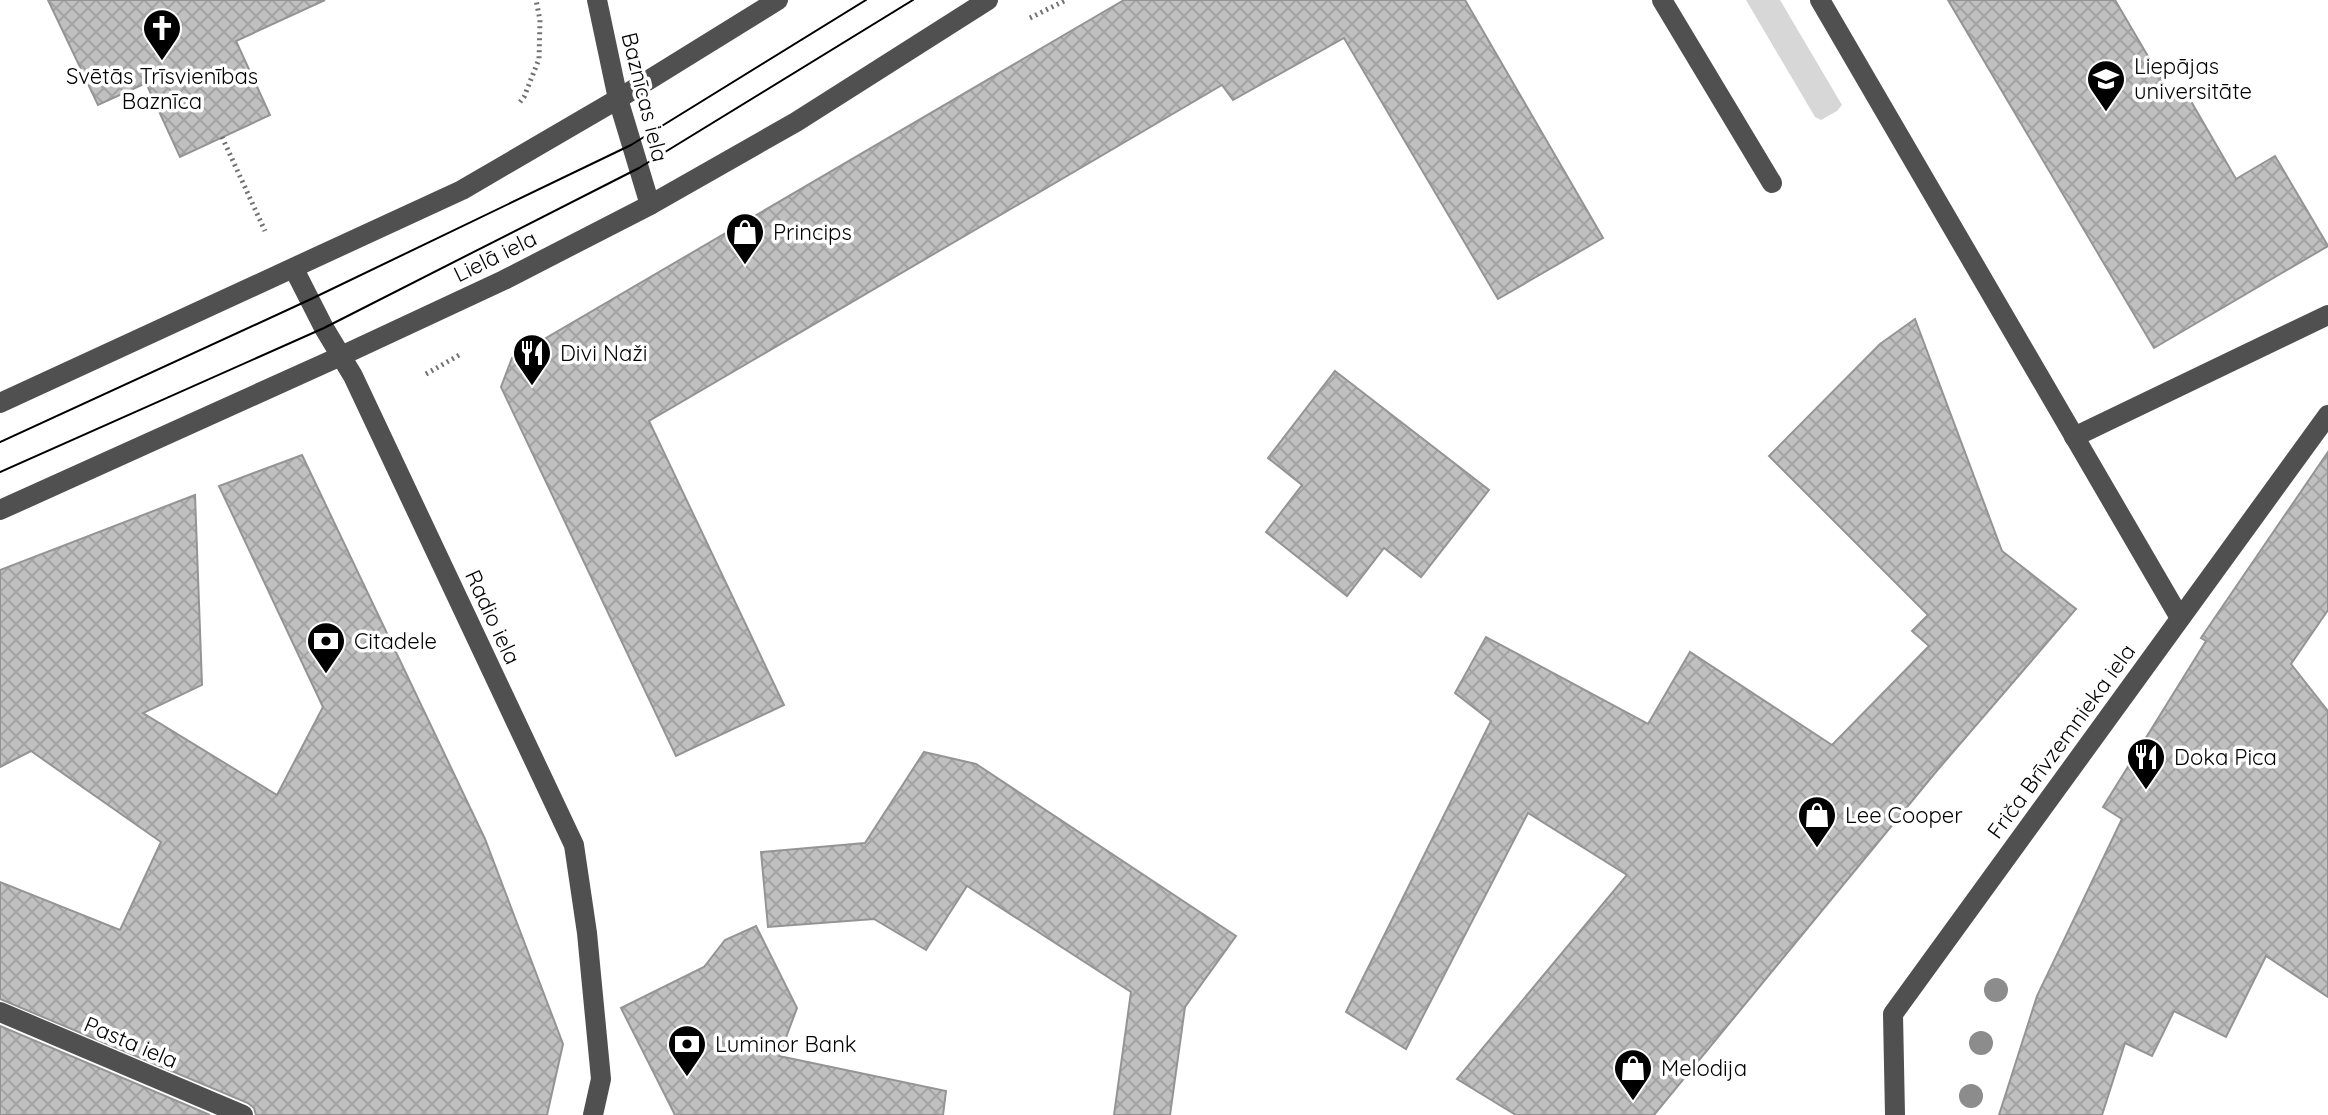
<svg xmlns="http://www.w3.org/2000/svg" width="2328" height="1115" viewBox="0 0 2328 1115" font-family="Quicksand,sans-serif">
  <defs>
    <pattern id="building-cross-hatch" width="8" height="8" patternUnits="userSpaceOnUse" patternTransform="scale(2)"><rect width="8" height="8" fill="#c0c0c0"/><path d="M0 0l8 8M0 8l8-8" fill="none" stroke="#a3a3a3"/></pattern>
  </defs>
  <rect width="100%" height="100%" fill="#fff"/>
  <polygon fill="#d7d7d7" points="1746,0 1780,0 1842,105 1837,111 1821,120 1815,117"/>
  <g fill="url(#building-cross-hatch)" stroke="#949494" stroke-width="2">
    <polygon points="48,0 325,0 236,41 270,115 180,157 146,83 98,105"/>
    <polygon points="1124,0 1465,0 1603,238 1498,299 1344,38 1233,100 1222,85 649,421 784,705 676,756 501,387 512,358"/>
    <polygon points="1948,0 2115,0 2173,99 2185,91 2236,179 2275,156 2328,246 2154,348"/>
    <polygon points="1915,319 2002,551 2076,609 1935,773 1654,1115 1516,1115 1457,1079 1627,875 1528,813 1406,1049 1346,1012 1491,721 1455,693 1486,637 1648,724 1690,652 1832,745 1929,646 1912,631 1928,615 1769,456 1880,344"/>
    <polygon points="1335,371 1489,490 1421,577 1384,548 1347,596 1266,532 1302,485 1268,458"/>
    <polygon points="2328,452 2328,610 2291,664 2328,711 2328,997 2266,956 2226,1037 2174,1011 2152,1056 2125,1043 2102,1115 1999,1115 2037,996 2122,819 2103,807 2206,641 2201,638"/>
    <polygon points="302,455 485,839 563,1044 547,1115 256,1115 254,1108 248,1103 0,999 0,882 120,930 161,842 31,751 0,767 0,570 195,495 202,685 143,713 277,795 323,707 219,486"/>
    <polygon points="924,752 976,764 1236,936 1185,1007 1170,1115 1114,1115 1131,992 967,886 926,950 874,919 768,927 761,852 865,843"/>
    <polygon points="756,926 797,1008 779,1056 946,1091 943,1115 675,1115 621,1008 704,967 725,940"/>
    <polygon points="0,1026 210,1115 0,1115"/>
  </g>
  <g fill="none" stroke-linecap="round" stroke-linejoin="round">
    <g stroke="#727272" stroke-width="5" stroke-dasharray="2 4" stroke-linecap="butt">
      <polyline points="1030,18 1066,0"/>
      <polyline points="520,102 524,97 539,59 540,20 536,0"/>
      <polyline points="222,137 265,231"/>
      <polyline points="426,374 461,354"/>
    </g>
    <g stroke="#505050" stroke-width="20">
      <polyline points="597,0 618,99 650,205"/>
      <polyline points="1662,0 1772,183"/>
      <polyline points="1820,0 2180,618"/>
      <polyline points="294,269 324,328 353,376 574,845 587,933 601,1079 593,1115"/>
      <polyline points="0,403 462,190 618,99 778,0"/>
      <polyline points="2074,437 2328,315"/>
      <polyline points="0,510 341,356 504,280 650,205 796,122 988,0"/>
      <polyline points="0,1012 243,1115"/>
      <polyline points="1895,1115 1893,1014 2328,415"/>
    </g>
    <g stroke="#000" stroke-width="2">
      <polyline points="0,442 309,300 631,145 866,0"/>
      <polyline points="0,472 324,328 639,168 913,0"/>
    </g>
  </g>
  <g fill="#8c8c8c">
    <circle cx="1996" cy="990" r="12"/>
    <circle cx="1981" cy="1043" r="12"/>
    <circle cx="1971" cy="1096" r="12"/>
  </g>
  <defs>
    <symbol id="church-pin" viewBox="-11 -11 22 30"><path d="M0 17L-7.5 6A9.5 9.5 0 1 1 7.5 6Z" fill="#000" stroke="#fff"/><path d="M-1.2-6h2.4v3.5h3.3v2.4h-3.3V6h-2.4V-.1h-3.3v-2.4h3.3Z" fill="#fff"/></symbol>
    <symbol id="university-pin" viewBox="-11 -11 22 30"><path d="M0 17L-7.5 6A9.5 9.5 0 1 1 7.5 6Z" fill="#000" stroke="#fff"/><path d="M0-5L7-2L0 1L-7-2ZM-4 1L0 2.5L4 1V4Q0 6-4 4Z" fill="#fff"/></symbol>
    <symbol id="shop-pin" viewBox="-11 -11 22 30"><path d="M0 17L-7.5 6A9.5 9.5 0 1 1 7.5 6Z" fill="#000" stroke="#fff"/><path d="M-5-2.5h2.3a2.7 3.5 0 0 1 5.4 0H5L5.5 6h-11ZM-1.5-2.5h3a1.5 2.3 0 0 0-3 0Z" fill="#fff"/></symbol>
    <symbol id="restaurant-pin" viewBox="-11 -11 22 30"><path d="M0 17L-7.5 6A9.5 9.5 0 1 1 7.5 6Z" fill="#000" stroke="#fff"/><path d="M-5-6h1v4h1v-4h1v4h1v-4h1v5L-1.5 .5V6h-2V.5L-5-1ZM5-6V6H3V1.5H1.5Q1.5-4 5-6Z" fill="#fff"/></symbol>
    <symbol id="bank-pin" viewBox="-11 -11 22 30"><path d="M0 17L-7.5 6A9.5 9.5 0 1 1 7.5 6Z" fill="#000" stroke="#fff"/><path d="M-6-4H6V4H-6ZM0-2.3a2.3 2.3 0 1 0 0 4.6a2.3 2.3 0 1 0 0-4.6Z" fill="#fff"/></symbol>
  </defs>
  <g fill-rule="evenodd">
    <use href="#church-pin" x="140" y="6" width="44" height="60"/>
    <use href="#university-pin" x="2084" y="57" width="44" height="60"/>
    <use href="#shop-pin" x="723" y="210" width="44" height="60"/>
    <use href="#restaurant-pin" x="510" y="331" width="44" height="60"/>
    <use href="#bank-pin" x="304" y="619" width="44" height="60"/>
    <use href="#restaurant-pin" x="2124" y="735" width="44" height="60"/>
    <use href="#shop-pin" x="1795" y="793" width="44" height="60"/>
    <use href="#bank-pin" x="665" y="1022" width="44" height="60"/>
    <use href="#shop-pin" x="1611" y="1046" width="44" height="60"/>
  </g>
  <g text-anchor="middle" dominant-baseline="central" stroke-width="7" stroke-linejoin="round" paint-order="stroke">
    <g font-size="22" fill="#000" stroke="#fff" text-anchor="start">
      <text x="2134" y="66">Liepājas<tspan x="2134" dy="25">universitāte</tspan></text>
      <text x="162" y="76" text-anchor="middle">Svētās Trīsvienības<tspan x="162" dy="25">Baznīca</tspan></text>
      <text x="773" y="232">Princips</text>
      <text x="560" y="353">Divi Naži</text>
      <text x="354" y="641">Citadele</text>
      <text x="2174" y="757">Doka Pica</text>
      <text x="1845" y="815">Lee Cooper</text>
      <text x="715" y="1044">Luminor Bank</text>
      <text x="1661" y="1068">Melodija</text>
    </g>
    <g font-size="22" fill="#000" stroke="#fff">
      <text transform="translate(645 97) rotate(76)">Baznīcas iela</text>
      <text transform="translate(495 256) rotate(-26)">Lielā iela</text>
      <text transform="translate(493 617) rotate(65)">Radio iela</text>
      <text transform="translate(2061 741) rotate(-54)">Friča Brīvzemnieka iela</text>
      <text transform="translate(131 1042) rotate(23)">Pasta iela</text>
    </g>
  </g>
</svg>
